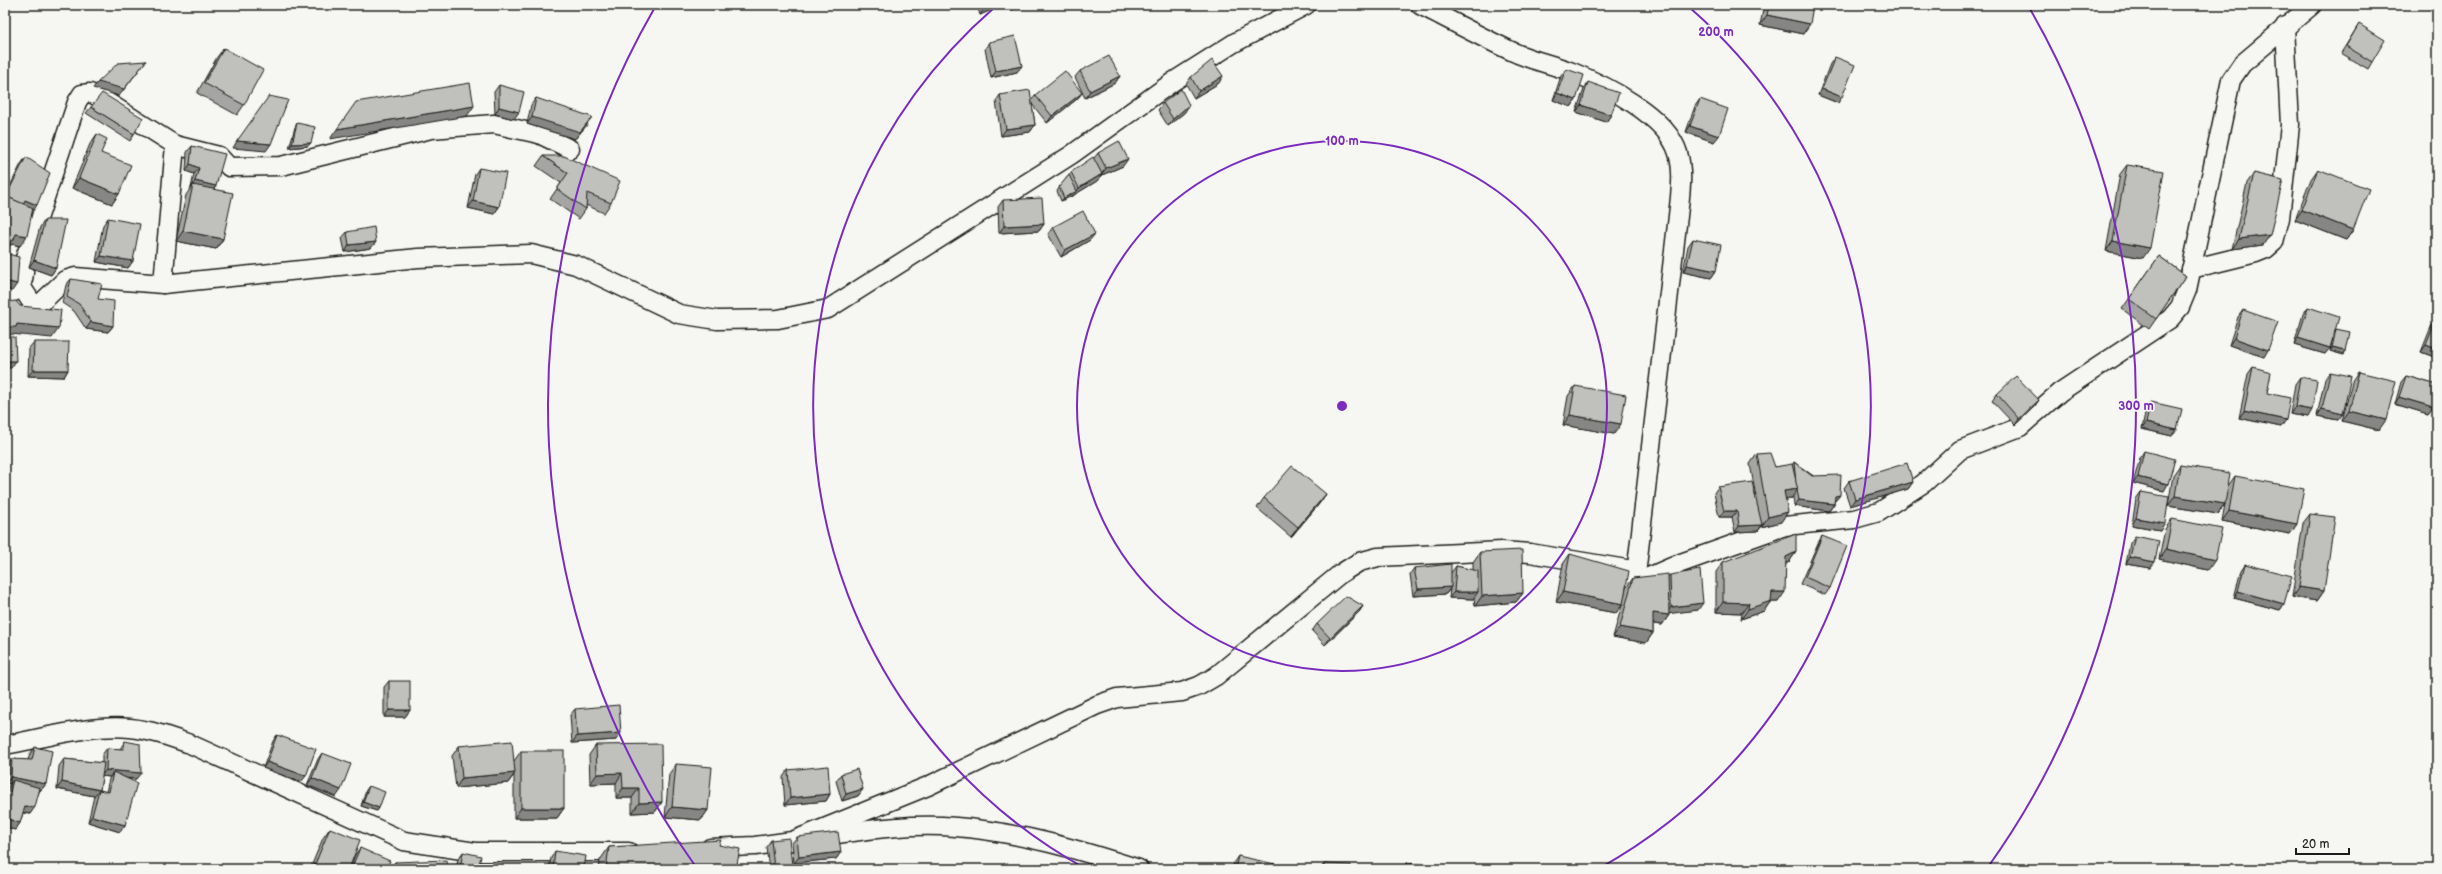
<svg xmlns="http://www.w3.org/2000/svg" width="2442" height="874" viewBox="0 0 2442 874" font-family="'Balsamiq Sans',sans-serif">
  <rect width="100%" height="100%" fill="#f6f6f2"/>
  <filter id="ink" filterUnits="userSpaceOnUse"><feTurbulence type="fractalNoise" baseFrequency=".025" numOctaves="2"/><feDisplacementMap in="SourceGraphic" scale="8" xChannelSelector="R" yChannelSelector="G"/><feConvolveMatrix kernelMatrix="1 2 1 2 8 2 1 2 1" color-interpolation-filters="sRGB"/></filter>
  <g filter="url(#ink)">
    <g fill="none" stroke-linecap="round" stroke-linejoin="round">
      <defs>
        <g id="street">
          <path d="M1420,5c32,16 64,34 98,49 17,7 36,11 54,18 33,13 95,44 106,81 6,20 2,43 0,63l-43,367"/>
          <polyline points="2191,269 2256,253 2266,249 2274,242 2280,218 2290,125 2285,26"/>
          <polyline points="163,284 175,145"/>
          <polyline points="21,286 32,303 40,304 65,280 75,277 163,284 418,258 531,254 576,265 679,314 717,320 778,319 828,309 1071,155 1174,81 1234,43 1306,5"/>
          <path d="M5,295c19,-4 20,-18 19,-34l53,-159 5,-8 8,-1 11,5 74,47 44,11 10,11 52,-1 150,-37 63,-5 45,10 31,15"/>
          <path d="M5,745c39,-7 86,-21 125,-17 21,2 40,9 60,16l214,97 71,11h154"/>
          <path d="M823,836c44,-6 88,-13 133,-9 63,5 124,23 183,42"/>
          <polyline points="710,848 755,846 792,841 928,786 1097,705 1117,698 1182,692 1199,686 1216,676 1340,574 1359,562 1378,557 1502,551 1530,553 1632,570 1635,583 1681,563 1785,526 1854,519 1879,512 1924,483 1960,450 2020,427 2060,392 2170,319 2180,307 2187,290 2231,80 2242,64 2312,5"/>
        </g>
      </defs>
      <use href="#street" stroke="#1c1c1c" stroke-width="21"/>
      <use href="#street" stroke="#f6f6f2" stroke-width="18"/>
    </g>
    <g fill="#a5a5a3" stroke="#1c1c1c" fill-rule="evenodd">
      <polygon points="977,5 1003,5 980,15"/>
      <polygon points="1008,5 1022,5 1021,7 1010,10"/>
      <polygon points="1764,5 1813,5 1803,34 1760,25"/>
      <polygon points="2359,24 2372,62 2368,69 2341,53"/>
      <polygon points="989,42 1017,72 991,78 985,49"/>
      <polygon points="224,48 244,105 237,115 197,93 217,57"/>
      <polygon points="1835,57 1838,103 1818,95 1830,64"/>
      <polygon points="1566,69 1576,100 1571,107 1553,100 1561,76"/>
      <polygon points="1080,71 1120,76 1115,83 1085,98 1075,77"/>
      <polygon points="1191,77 1219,83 1194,98 1186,84"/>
      <polygon points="1588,82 1611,115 1606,122 1576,112 1584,89"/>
      <polygon points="499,85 514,119 495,114 494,92"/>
      <polygon points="1082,93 1077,99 1047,123 1032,104 1035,125 1030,132 1001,136 996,101 1000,95 1031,100 1035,95"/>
      <polygon points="536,98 588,124 575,139 527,124 531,105"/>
      <polygon points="1700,99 1714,142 1686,132 1695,106"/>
      <polygon points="1163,103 1185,112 1168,126 1158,110"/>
      <polygon points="91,107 134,134 130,141 86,113"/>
      <polygon points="297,123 311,143 308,146 289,148 295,127"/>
      <polygon points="97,134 101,153 119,194 112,204 72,188 90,144"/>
      <polygon points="192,146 216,186 214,189 223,239 216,249 176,241 186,195 191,188 194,174 186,171 187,152"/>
      <polygon points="1098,153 1123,166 1102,175 1097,181 1074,195 1061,201 1057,191 1071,172 1094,158"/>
      <polygon points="543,156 611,203 604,213 586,205 586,209 579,219 550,199 561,183 536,166"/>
      <polygon points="26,157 33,211 20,246 11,244 6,251 5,196 21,164"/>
      <polygon points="2127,165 2143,258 2106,251 2120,174"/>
      <polygon points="479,168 499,207 494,214 468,208 475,174"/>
      <polygon points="2318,169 2353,230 2346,240 2295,220 2311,179"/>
      <polygon points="2254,173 2263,245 2232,249 2247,183"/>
      <polygon points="1003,200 1044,224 1039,231 999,233 998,207"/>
      <polygon points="108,218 133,261 128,268 96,262 103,225"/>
      <polygon points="45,220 56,268 51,275 29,267 40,227"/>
      <polygon points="1053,227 1090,240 1061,257 1048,234"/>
      <polygon points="347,232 376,242 371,248 345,252 342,238"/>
      <polygon points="1693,239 1716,271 1711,278 1683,272 1688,246"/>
      <polygon points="2159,256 2186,276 2149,329 2122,309"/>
      <polygon points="71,279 98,299 113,326 108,332 86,329 74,311 62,303 66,285"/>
      <polygon points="2308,307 2335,331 2336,329 2346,351 2344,355 2330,351 2332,340 2325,354 2294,345 2303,314"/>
      <polygon points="2243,310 2264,357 2229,345 2238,317"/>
      <polygon points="2436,320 2437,321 2437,358 2421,352 2431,327"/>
      <polygon points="34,342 68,370 64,377 28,376 29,348"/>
      <polygon points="2253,367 2267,393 2281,427 2239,418 2248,374"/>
      <polygon points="2330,372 2338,420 2317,416 2325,378"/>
      <polygon points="2359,372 2379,430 2342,421 2352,382"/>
      <polygon points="2406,376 2437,385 2437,383 2437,393 2433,407 2428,414 2395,404 2401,382"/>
      <polygon points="2300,377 2308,417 2290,414 2295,384"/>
      <polygon points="1575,386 1614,434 1563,425 1568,396"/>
      <polygon points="1997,394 2039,400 2034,407 2015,425 1992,401"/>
      <polygon points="2151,402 2177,430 2172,436 2142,429 2146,409"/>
      <polygon points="2144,451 2164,491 2133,483 2140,458"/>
      <polygon points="1757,454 1775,467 1792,465 1794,462 1840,495 1835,501 1834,502 1834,504 1829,511 1794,506 1793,497 1791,499 1786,500 1781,522 1761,527 1758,531 1735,532 1732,517 1719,517 1714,493 1718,487 1756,497 1750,464"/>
      <polygon points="2180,465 2228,486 2235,476 2297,524 2290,534 2222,521 2225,504 2218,514 2168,506 2173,475"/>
      <polygon points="1849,481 1913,482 1908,489 1850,506 1844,488"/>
      <polygon points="2141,492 2160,530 2132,525 2136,499"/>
      <polygon points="1326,494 1319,504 1291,537 1257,508 1264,498"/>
      <polygon points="2310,514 2324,591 2317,601 2292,597 2303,523"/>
      <polygon points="2172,519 2208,570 2159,559 2165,529"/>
      <polygon points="1822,536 1830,588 1825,595 1800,584 1818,543"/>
      <polygon points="2135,536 2150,568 2126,564 2130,543"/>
      <polygon points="1480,552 1523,593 1516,602 1475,606 1474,598 1473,599 1449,598 1450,589 1446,594 1413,596 1410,574 1414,568 1451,573 1456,566 1473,570 1473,562"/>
      <polygon points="1796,552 1789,562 1786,564 1778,602 1770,602 1764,611 1741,619 1742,613 1716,612 1716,572 1723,562"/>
      <polygon points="1570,554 1624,596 1626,588 1633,578 1668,576 1670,575 1698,610 1669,613 1669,615 1662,625 1653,624 1653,633 1646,643 1613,637 1622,605 1616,613 1556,602 1563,564"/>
      <polygon points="2245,564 2284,604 2280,610 2234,598 2241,570"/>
      <polygon points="1363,606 1359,612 1325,645 1312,631 1317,624"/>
      <polygon points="389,681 410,710 405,717 384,717 384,687"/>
      <polygon points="575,709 616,740 572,743 570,715"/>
      <polygon points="277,735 301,782 263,768 273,741"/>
      <path d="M125,741l11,38h-9l-2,46 -5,7 -32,-10 6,-26 -37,-7 2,-23 5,-7 38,4v-8l5,-7 13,1zM102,776l8,1 -1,2 -3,13 -6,-2z"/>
      <polygon points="596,745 662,802 655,812 632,813 632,798 616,798 616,783 590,784 589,755"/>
      <polygon points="459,746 514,761 521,751 564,808 557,818 514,818 514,775 508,783 456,788 452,756"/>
      <polygon points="35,747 46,784 41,790 40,790 30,814 23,813 20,823 15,830 5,827 5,791 7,791 8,787 10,784 6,783 8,766 12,759 28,760 30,754"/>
      <polygon points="322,753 336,797 307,785 318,759"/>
      <polygon points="676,764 708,810 701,820 665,817 669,774"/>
      <polygon points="788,770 830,794 826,801 785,805 783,777"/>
      <polygon points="841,774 863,789 858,796 842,801 836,781"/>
      <polygon points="369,786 379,808 377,811 361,806 366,790"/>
      <polygon points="330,828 349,869 310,869 323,838"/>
      <polygon points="797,837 841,852 836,859 794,863 792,843"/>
      <polygon points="771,840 790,869 769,869 766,847"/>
      <polygon points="719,845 736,869 599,869 600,860 609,847"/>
      <polygon points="360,848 386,869 349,869 355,855"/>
      <polygon points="555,851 584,869 549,869 551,858"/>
      <polygon points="463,852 478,869 456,869 458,859"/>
      <polygon points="1238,856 1274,869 1232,869 1234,862"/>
      <polygon points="395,862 447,869 390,869"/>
      <polygon points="1407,863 1441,869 1403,869"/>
      <polygon points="1324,864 1350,869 1320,869"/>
    </g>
    <g fill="#868684" stroke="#1c1c1c">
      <polygon points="993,5 1003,5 980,15 984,9"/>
      <polygon points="1018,5 1022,5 1021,7 1010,10 1012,6"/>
      <polygon points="1767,15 1810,24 1803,34 1760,25"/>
      <polygon points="146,61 119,96 93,88 98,82"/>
      <polygon points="1022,66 1017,72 991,78 996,71"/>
      <polygon points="1120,76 1115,83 1085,98 1090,91"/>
      <polygon points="1223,76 1219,83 1194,98 1199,91"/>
      <polygon points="1822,89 1842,97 1838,103 1818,95"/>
      <polygon points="1082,93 1077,99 1047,123 1052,116"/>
      <polygon points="1557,93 1576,100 1571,107 1553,100"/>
      <polygon points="1189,105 1185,112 1168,126 1173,119"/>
      <polygon points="1581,105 1611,115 1606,122 1576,112"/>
      <polygon points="474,106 467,116 330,139 337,129"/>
      <polygon points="499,107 519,112 514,119 495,114"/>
      <polygon points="532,117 592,117 575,139 527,124"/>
      <polygon points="1035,125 1030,132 1001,136 1006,129"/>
      <polygon points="1690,126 1719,136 1714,142 1686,132"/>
      <polygon points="237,141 271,144 266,151 233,148"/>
      <polygon points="311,143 308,146 289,148 292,144"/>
      <polygon points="1128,159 1123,166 1102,175 1097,181 1074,195 1061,201 1064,198 1077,191 1079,188 1101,175 1106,168"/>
      <polygon points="190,164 199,168 194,174 186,171"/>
      <polygon points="79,178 119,194 112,204 72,188"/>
      <polygon points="195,181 216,186 211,193 193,185 191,188"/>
      <polygon points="25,200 37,205 33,211 20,207"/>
      <polygon points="473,201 499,207 494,214 468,208"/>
      <polygon points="2302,210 2353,230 2346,240 2295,220"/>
      <polygon points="1044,224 1039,231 999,233 1004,226"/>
      <polygon points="183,231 223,239 216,249 176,241"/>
      <polygon points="16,234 27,236 20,246 11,244 6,251 5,250 5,237"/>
      <polygon points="1095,234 1090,240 1061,257 1065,250"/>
      <polygon points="2270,235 2263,245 2232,249 2239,239"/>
      <polygon points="2113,241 2150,248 2143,258 2106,251"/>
      <polygon points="376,242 371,248 345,252 349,245"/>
      <polygon points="101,256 133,261 128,268 96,262"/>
      <polygon points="34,260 56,268 51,275 29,267"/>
      <polygon points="1687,265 1716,271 1711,278 1683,272"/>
      <polygon points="5,281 17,284 12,291 5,289"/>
      <polygon points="91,322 113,326 108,332 86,329"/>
      <polygon points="17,324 59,328 52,338 11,334 9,337 5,337 5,327"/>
      <polygon points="2234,338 2268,350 2264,357 2229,345"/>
      <polygon points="2298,338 2330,348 2325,354 2294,345"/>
      <polygon points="2426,345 2437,349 2437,358 2421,352"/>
      <polygon points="2332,348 2346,351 2344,355 2330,351"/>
      <polygon points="5,361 16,361 11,368 5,368"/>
      <polygon points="33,370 68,370 64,377 28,376"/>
      <polygon points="2399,397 2433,407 2428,414 2395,404"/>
      <polygon points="2039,400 2034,407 2015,425 2019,419"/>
      <polygon points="2295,407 2312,410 2308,417 2290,414"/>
      <polygon points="2322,409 2343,414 2338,420 2317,416"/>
      <polygon points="2244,411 2286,420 2281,427 2239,418"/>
      <polygon points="2349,411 2386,420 2379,430 2342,421"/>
      <polygon points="1570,415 1621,424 1614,434 1563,425"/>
      <polygon points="2146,423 2177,430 2172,436 2142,429"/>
      <polygon points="2138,477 2168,484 2164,491 2133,483"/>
      <polygon points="1913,482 1908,489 1850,506 1855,499"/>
      <polygon points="1798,489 1791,499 1777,500 1784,491"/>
      <polygon points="1326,494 1319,504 1291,537 1298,527"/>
      <polygon points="1840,495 1835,501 1830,503 1835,496"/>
      <polygon points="2175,496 2225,504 2218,514 2168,506"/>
      <polygon points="1799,500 1834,504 1829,511 1794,506"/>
      <polygon points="1724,511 1737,511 1732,517 1719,517"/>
      <polygon points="2229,511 2297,524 2290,534 2222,521"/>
      <polygon points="1788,512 1781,522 1761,527 1768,517"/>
      <polygon points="2136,518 2165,523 2160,530 2132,525"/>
      <polygon points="1762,525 1758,531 1735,532 1739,526"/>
      <polygon points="2166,549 2215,560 2208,570 2159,559"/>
      <polygon points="1796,552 1789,562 1779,567 1786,557"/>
      <polygon points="2130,557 2155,562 2150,568 2126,564"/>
      <polygon points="1451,587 1446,594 1413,596 1418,589"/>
      <polygon points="2299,587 2324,591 2317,601 2292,597"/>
      <polygon points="2238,591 2284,604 2280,610 2234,598"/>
      <polygon points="1454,592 1478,592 1473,599 1449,598"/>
      <polygon points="1563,592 1623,604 1616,613 1556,602"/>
      <polygon points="1772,592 1785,592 1778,602 1770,602 1764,611 1741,619 1748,609"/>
      <polygon points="1523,593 1516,602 1475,606 1482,596"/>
      <polygon points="1723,602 1749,603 1742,613 1716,612"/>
      <polygon points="1703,603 1698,610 1666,614 1671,607"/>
      <polygon points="1363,606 1359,612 1325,645 1330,638"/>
      <polygon points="1653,613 1669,615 1662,625 1646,623"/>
      <polygon points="1620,627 1653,633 1646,643 1613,637"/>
      <polygon points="389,710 410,710 405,717 384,717"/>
      <polygon points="621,733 616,740 572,743 577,736"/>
      <polygon points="267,762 306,776 301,782 263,768"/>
      <polygon points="106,770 141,773 136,779 112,777 113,772 110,777 101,776"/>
      <polygon points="515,773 508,783 456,788 462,778"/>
      <polygon points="622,773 616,783 590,784 597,774"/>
      <polygon points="11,777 46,784 41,790 12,785 13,780 10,784 6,783"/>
      <polygon points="312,778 341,790 336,797 307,785"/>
      <polygon points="62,782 99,790 94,796 57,789"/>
      <polygon points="623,788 639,788 632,798 616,798"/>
      <polygon points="863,789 858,796 842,801 846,794"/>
      <polygon points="830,794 826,801 785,805 790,798"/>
      <polygon points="363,802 379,808 377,811 361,806"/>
      <polygon points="662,802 655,812 632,813 639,803"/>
      <polygon points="25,806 35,807 30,814 20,812"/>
      <polygon points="672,807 708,810 701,820 665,817"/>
      <polygon points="521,808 564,808 557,818 514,818"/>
      <polygon points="92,816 125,825 120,832 88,822"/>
      <polygon points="5,818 20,823 15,830 5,827"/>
      <polygon points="841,852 836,859 794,863 799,857"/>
      <polygon points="792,866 790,869 773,869 774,868"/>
    </g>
    <g fill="#c0c0bd" stroke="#1c1c1c">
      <polygon points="983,5 993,5 984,9"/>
      <polygon points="1769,5 1813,5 1810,24 1767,15"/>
      <polygon points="2359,24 2385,40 2372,62 2346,46"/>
      <polygon points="1015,36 1022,66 996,71 989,42"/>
      <polygon points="224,48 263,70 244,105 204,83"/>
      <polygon points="1109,56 1120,76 1090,91 1080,71"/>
      <polygon points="1835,57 1855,65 1842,97 1822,89"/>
      <polygon points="1212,60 1223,76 1199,91 1191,77"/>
      <polygon points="146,61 124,89 98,82 118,63"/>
      <polygon points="1566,69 1584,75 1576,100 1557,93"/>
      <polygon points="1065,71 1082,93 1052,116 1035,95"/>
      <polygon points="1588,82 1619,93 1611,115 1581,105"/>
      <polygon points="470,83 474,106 337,129 356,102"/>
      <polygon points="499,85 524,92 519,112 499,107"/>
      <polygon points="1181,89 1189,105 1173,119 1163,103"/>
      <polygon points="1030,90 1035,125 1006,129 1000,95"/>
      <polygon points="102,93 143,118 134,134 91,107"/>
      <polygon points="269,96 288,100 271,144 237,141"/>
      <polygon points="536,98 592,117 580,132 532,117"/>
      <polygon points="1700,99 1728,109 1719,136 1690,126"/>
      <polygon points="297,123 315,127 311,143 292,144"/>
      <polygon points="97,134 107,139 101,153 131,165 119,194 79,178"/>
      <polygon points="1119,141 1128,159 1106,168 1098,153"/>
      <polygon points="192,146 225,154 216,186 195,181 199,168 190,164"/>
      <polygon points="543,156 564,156 620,181 611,203 587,193 586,209 557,189 568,173"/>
      <polygon points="26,157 50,173 37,205 25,200 23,204 6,196"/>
      <polygon points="1093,157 1102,174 1079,188 1071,172"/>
      <polygon points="2127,165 2164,171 2150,248 2113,241"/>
      <polygon points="479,168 506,173 499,207 473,201"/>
      <polygon points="2318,169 2369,189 2353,230 2302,210"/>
      <polygon points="2254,173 2283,180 2270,235 2239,239"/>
      <polygon points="1069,175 1077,191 1064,198 1059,187"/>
      <polygon points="193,185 233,193 223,239 183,231"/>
      <polygon points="5,196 33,208 27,236 16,234 13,241 5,237"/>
      <polygon points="1042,198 1044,224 1004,226 1003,200"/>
      <polygon points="1083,211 1095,234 1065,250 1053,227"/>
      <polygon points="108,218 140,224 133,261 101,256"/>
      <polygon points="45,220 66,220 56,268 34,260"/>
      <polygon points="374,227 376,242 349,245 347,232"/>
      <polygon points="1693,239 1721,245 1716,271 1687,265"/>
      <polygon points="5,253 19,257 17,284 5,281"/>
      <polygon points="2159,256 2186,276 2156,319 2129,299"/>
      <polygon points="71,279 102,284 98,299 114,301 113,326 91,322 79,304 67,297"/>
      <polygon points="16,301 20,306 61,310 59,328 17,324 16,327 5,327 5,302"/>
      <polygon points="2308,307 2339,317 2330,348 2298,338"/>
      <polygon points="2243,310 2278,322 2268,350 2234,338"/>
      <polygon points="2436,320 2437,321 2437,349 2426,345"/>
      <polygon points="2336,329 2350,332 2346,351 2332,348"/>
      <polygon points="5,337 15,337 16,361 5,361"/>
      <polygon points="34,342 69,342 68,370 33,370"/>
      <polygon points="2253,367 2271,372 2267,393 2290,398 2286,420 2244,411"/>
      <polygon points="2330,372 2351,376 2343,414 2322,409"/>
      <polygon points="2359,372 2396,381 2386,420 2349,411"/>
      <polygon points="2016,376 2039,400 2019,419 1997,394"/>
      <polygon points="2406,376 2437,385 2437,393 2433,407 2399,397"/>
      <polygon points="2300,377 2317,380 2312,410 2295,407"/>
      <polygon points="1575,386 1626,395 1621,424 1570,415"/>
      <polygon points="2151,402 2182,409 2177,430 2146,423"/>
      <polygon points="2144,451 2175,459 2168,484 2138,477"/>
      <polygon points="1770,453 1775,467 1792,464 1798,489 1784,491 1788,512 1768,517 1757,454"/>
      <polygon points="1794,462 1812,476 1841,475 1840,495 1835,496 1834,504 1799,500 1797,490 1798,489 1796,483"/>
      <polygon points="1907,463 1913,482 1855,499 1849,481"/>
      <polygon points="2180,465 2230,473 2225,504 2175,496"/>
      <polygon points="1292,466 1326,494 1298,527 1264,498"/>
      <polygon points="2235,476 2304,489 2297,524 2229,511"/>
      <polygon points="1752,482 1762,525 1739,526 1737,511 1724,511 1718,487"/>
      <polygon points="2141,492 2169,497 2165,523 2136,518"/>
      <polygon points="2310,514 2335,517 2324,591 2299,587"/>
      <polygon points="2172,519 2222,529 2215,560 2166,549"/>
      <polygon points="1796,534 1796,552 1786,557 1785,592 1772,592 1771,601 1748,609 1749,603 1723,602 1723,562"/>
      <polygon points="1822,536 1847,546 1830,588 1805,577"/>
      <polygon points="2135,536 2159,541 2155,562 2130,557"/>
      <polygon points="1522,550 1523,593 1482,596 1480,552"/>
      <polygon points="1570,554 1629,571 1623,604 1563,592"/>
      <polygon points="1451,564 1451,587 1418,589 1414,568"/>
      <polygon points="2245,564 2292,576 2284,604 2238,591"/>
      <polygon points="1456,566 1478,571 1478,592 1454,592"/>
      <polygon points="1700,570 1703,603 1671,607 1670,575"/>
      <polygon points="1668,574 1669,615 1653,613 1653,633 1620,627 1633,578"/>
      <polygon points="1346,596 1363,606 1330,638 1317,624"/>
      <rect x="389" y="681" width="21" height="29"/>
      <polygon points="619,705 621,733 577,736 575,709"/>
      <polygon points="277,735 316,749 306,776 267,762"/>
      <polygon points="125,741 140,744 141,773 106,770 107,748 123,749"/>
      <polygon points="512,741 515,773 462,778 459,746"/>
      <polygon points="661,744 662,802 639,803 639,788 623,788 622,773 597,774 596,745"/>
      <polygon points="35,747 52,751 46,784 11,777 12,759 32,760"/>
      <rect x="521" y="751" width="43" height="57"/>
      <polygon points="322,753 351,764 341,790 312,778"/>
      <polygon points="64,759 104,763 100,790 62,782"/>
      <polygon points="676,764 712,767 708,810 672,807"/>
      <polygon points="828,766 830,794 790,798 788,770"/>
      <polygon points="857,769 863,789 846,794 841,774"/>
      <polygon points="113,772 137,783 125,825 92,816 99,790 109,792"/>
      <polygon points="13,780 40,788 35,807 25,806 20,823 5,818 5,791 10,792"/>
      <polygon points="369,786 385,792 379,808 363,802"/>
      <polygon points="330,828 360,840 349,869 313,869"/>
      <polygon points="838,832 841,852 799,857 797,837"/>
      <polygon points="789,838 792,866 774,868 771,840"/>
      <polygon points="721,840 719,845 740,849 736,869 606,869 609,847"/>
      <polygon points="360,848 390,861 386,869 351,869"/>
      <polygon points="555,851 586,856 584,869 553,869"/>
      <polygon points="463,852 481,856 478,869 460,869"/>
      <polygon points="1238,856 1275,864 1274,869 1235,869"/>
      <polygon points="446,860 447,869 395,869 395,862"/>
      <polygon points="1407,863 1442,866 1441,869 1406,869"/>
      <polygon points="1324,864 1351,865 1350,869 1324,869"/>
    </g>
  </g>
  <g fill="none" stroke="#7b2cbf" stroke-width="2">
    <circle cx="1342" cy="406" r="265"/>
    <path d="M1086 869A529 529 0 0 1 995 7M1689 7A529 529 0 0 1 1598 869"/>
    <path d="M696 867A794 794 0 0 1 654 9M2030 9A794 794 0 0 1 1988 867"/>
  </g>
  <circle cx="1342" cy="406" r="6" fill="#7b2cbf" stroke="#f6f6f2" stroke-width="2"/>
  <g font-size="12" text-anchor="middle" font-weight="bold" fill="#7b2cbf" stroke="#f6f6f2" stroke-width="3.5" stroke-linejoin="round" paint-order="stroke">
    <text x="1716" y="36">200 m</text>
    <text x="1342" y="145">100 m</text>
    <text x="2136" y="410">300 m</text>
  </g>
  <rect width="2442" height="874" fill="none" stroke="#f6f6f2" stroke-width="20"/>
  <rect x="10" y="10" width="2422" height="854" fill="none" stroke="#1c1c1c" stroke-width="1.5" filter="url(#ink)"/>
  <path d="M2296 848v6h53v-6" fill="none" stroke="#1c1c1c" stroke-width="2"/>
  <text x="2302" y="848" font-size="12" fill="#1c1c1c" stroke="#f6f6f2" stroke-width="3" paint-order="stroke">20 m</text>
</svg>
